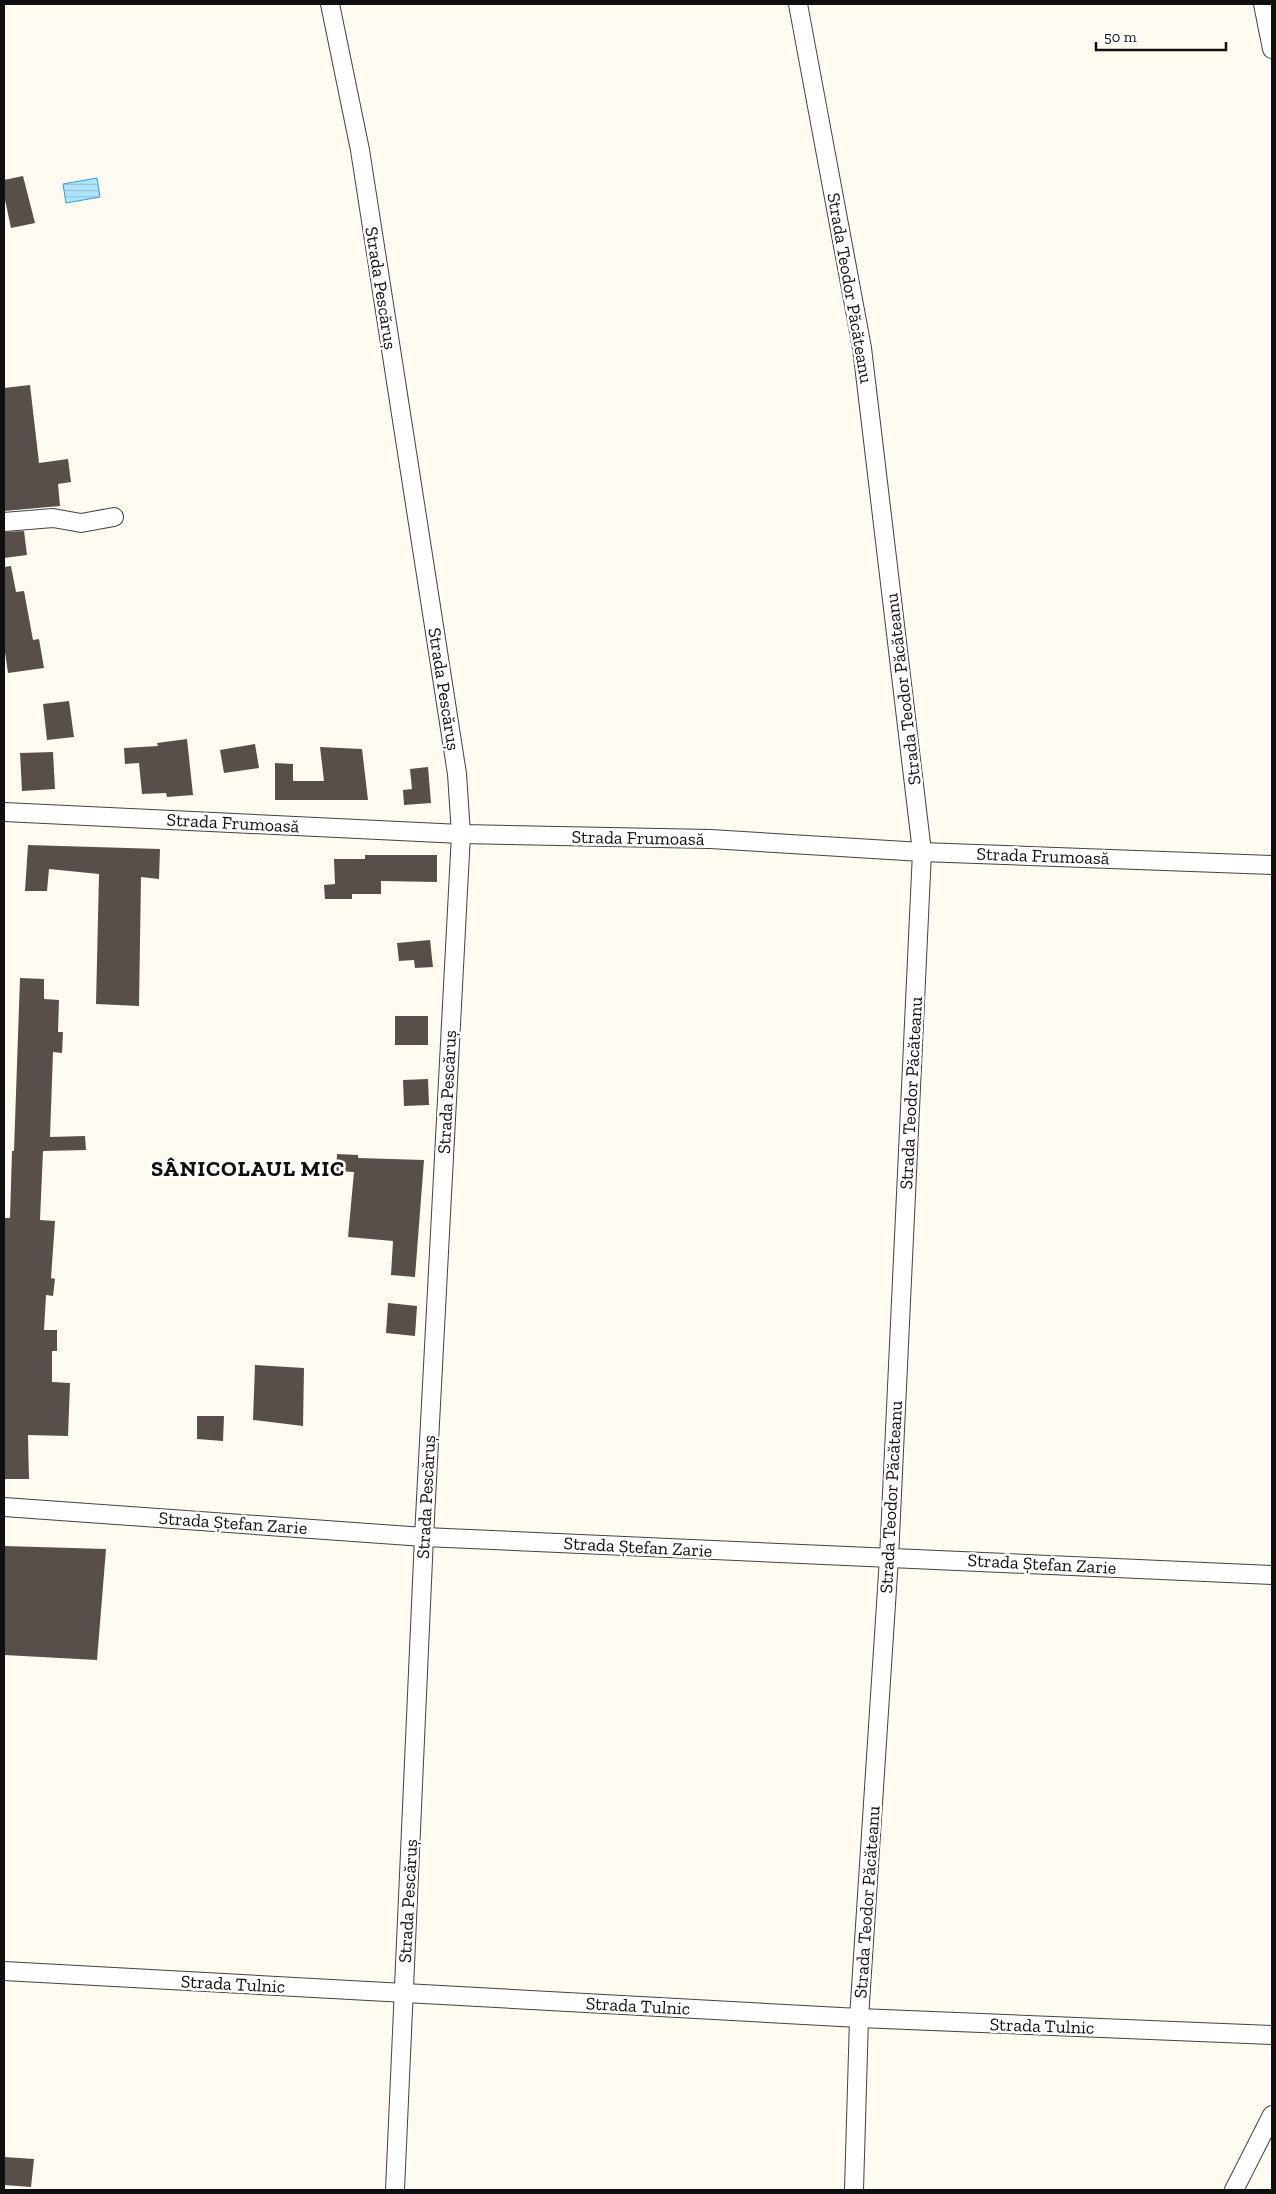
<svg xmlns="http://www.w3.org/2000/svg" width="1276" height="2194" viewBox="0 0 1276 2194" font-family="'Zilla Slab',serif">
  <defs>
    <pattern id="water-rules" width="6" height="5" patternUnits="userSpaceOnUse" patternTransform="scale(1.25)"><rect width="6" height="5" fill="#afe3fd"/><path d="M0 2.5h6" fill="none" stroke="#95c2d8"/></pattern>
  </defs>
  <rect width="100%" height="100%" fill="#fffbf0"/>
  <polygon fill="url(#water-rules)" stroke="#2d9edc" points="97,178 100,197 66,203 63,184"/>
  <g fill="#594f4a">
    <polygon points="23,176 35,223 11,228 4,195 4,180"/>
    <polygon points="30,385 39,463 68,459 71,482 58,484 60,506 4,511 4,388"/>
    <polygon points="24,531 27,555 4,558 4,532"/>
    <polygon points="11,566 16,592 24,591 33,640 39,639 44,668 8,673 4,645 4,567"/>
    <polygon points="69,701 74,737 47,740 43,704"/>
    <polygon points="187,739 193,795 167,797 166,793 142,794 139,763 125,764 124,748 158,746 157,743"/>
    <polygon points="255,744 259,768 224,773 220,750"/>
    <polygon points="320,747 362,749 368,800 275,800 275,763 293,764 293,781 324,781"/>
    <polygon points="53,752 55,789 22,791 20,753"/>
    <polygon points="428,767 431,803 404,805 403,790 412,789 410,769"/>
    <polygon points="28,845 160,849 159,879 141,877 139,1006 96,1004 99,874 49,869 47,891 25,891"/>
    <polygon points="365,855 437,855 437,882 381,881 381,894 352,894 352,899 325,899 324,885 335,884 334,859 365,859"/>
    <polygon points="430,940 433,967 415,968 414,960 399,961 397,943"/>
    <polygon points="20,978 44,979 44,999 59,1000 58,1032 63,1032 62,1053 53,1052 50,1137 85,1136 86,1150 43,1151 40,1220 55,1221 51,1278 55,1279 53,1296 46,1295 44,1330 57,1330 57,1351 52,1351 52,1382 70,1383 68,1436 28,1435 29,1479 4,1479 4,1238 5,1218 10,1218 12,1151 14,1151"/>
    <rect x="395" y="1016" width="33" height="29"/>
    <polygon points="428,1079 429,1105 404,1106 403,1080"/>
    <polygon points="337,1154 358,1155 358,1158 424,1160 415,1277 391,1275 393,1241 348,1237 354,1172 336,1171"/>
    <polygon points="388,1303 417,1306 415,1336 386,1333"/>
    <polygon points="255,1365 304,1368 303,1426 253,1420"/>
    <polygon points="197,1416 224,1416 223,1441 197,1439"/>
    <polygon points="4,1546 106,1549 97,1660 4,1655"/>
    <polygon points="4,2157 34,2159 31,2187 4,2185"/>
  </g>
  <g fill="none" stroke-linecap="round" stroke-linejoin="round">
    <defs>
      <g id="minor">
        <polyline points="330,4 360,150 457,774 461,834 424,1537 395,2190"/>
        <polyline points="798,4 862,348 922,852 889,1558 859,2018 854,2190"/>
        <polyline points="1263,4 1272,49"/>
        <polyline points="4,522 53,518 81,523 114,517"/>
        <polyline points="4,812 461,834 710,839 922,852 1272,865"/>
        <polyline points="4,1507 424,1537 1272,1575"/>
        <polyline points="4,1971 859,2018 1272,2035"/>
        <polyline points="1234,2190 1272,2115"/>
      </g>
    </defs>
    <use href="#minor" stroke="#424242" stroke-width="20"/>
    <use href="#minor" stroke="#fff" stroke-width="18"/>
  </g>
  <g text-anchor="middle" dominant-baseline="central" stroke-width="5" stroke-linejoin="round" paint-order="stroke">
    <g font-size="18" fill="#0f0f0f" stroke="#fff">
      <text transform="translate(381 288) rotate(81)">Strada Pescăruș</text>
      <text transform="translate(850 288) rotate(80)">Strada Teodor Păcăteanu</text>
      <text transform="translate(444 689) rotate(81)">Strada Pescăruș</text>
      <text transform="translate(903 689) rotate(-97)">Strada Teodor Păcăteanu</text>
      <text transform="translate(233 823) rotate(3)">Strada Frumoasă</text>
      <text transform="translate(638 838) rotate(1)">Strada Frumoasă</text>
      <text transform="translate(1043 856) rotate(2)">Strada Frumoasă</text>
      <text transform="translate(447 1092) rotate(-87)">Strada Pescăruș</text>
      <text transform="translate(911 1093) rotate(-87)">Strada Teodor Păcăteanu</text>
      <text transform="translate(426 1497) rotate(-87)">Strada Pescăruș</text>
      <text transform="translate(891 1497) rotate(-87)">Strada Teodor Păcăteanu</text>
      <text transform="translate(233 1523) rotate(4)">Strada Ștefan Zarie</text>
      <text transform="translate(638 1547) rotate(3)">Strada Ștefan Zarie</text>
      <text transform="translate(1042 1564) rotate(3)">Strada Ștefan Zarie</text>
      <text transform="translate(408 1901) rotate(-87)">Strada Pescăruș</text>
      <text transform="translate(867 1902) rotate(-86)">Strada Teodor Păcăteanu</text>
      <text transform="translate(233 1984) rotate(3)">Strada Tulnic</text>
      <text transform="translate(638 2006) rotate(3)">Strada Tulnic</text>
      <text transform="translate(1042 2026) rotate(2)">Strada Tulnic</text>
    </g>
    <g font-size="22" font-weight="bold" letter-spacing="1" fill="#0f0f0f" stroke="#fff">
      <text x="248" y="1168">SÂNICOLAUL MIC</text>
    </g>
  </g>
  <rect width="1276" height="2194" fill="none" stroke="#0f0f0f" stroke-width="10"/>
  <path d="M1096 42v8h130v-8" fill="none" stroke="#0f0f0f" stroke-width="2.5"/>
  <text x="1104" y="42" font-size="15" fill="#0f0f0f" stroke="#ffffff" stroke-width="4" paint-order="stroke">50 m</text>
</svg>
